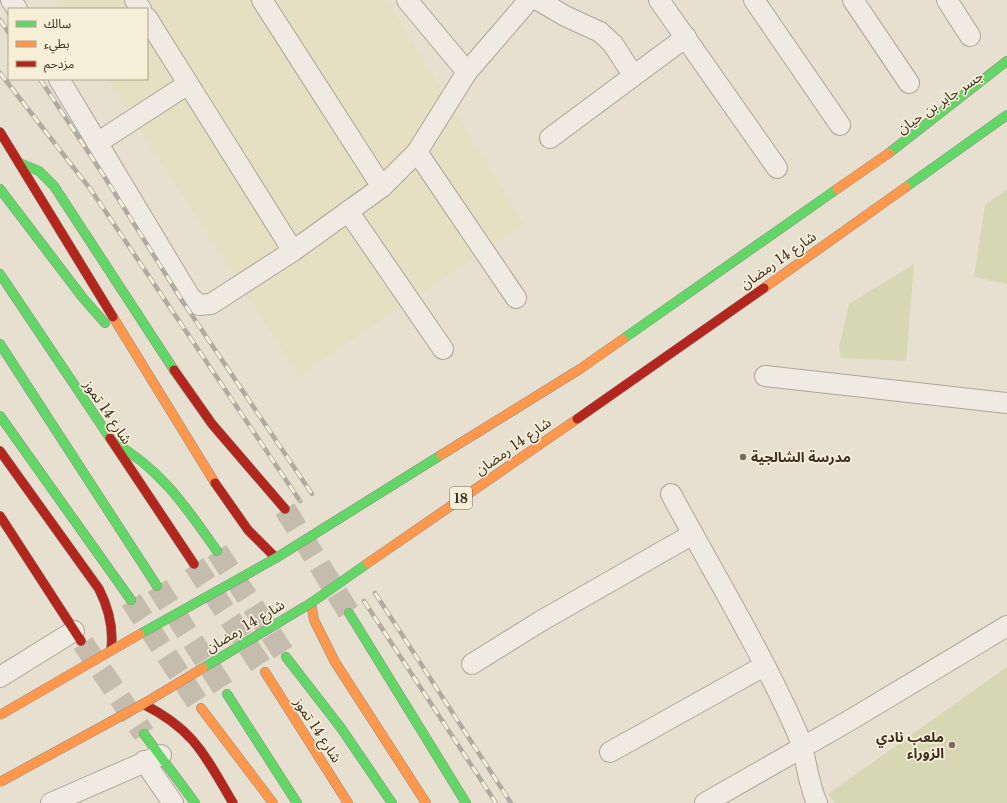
<svg xmlns="http://www.w3.org/2000/svg" width="1007" height="803" viewBox="0 0 1007 803" font-family="'Libre Baskerville','Noto Sans Arabic',serif">
  <rect width="100%" height="100%" fill="#e7e0d1"/>
  <polygon fill="#e6dfc2" points="56,0 387,0 524,224 299,376 107,79 147,79 147,9 62,9"/>
  <g fill="#d6d7b3">
    <polygon points="1007,189 1007,284 974,277 985,205"/>
    <polygon points="914,264 906,361 841,358 839,347 849,304"/>
    <polygon points="1007,667 1007,803 835,803 828,794"/>
  </g>
  <g fill="none" stroke-linecap="round" stroke-linejoin="round">
    <g stroke="#c5bcae" stroke-width="22" stroke-dasharray="22 11" stroke-linecap="butt">
      <polyline points="285,509 349,613"/>
      <polyline points="217,551 286,657"/>
      <polyline points="194,564 265,672"/>
      <polyline points="157,586 227,694"/>
      <polyline points="131,600 201,708"/>
      <polyline points="83,643 144,734"/>
    </g>
    <defs>
      <g id="street">
        <polyline points="11,0 17,9"/>
        <polyline points="135,0 141,9"/>
        <polyline points="262,0 382,187"/>
        <polyline points="407,0 467,72"/>
        <polyline points="538,0 565,16 600,32 613,44 633,75"/>
        <polyline points="659,0 777,168"/>
        <polyline points="754,0 840,125"/>
        <polyline points="853,0 909,83"/>
        <polyline points="947,0 970,36"/>
        <polyline points="147,18 293,251"/>
        <polyline points="59,79 190,297 199,305 211,304 293,251 382,187 417,152 467,72 529,0"/>
        <polyline points="550,138 686,37"/>
        <polyline points="97,143 188,84"/>
        <polyline points="417,152 516,298"/>
        <polyline points="348,211 443,349"/>
        <polyline points="765,376 1007,403"/>
        <path d="M671,494c42,78 89,155 125,236 11,24 10,49 21,73"/>
        <polyline points="472,664 541,621 693,534"/>
        <polyline points="0,677 74,631"/>
        <polyline points="610,752 764,666"/>
        <polyline points="144,761 173,803"/>
        <polyline points="51,803 161,755"/>
        <polyline points="705,803 847,722 1007,626"/>
      </g>
      <g id="fast">
        <polyline points="889,153 1007,61"/>
        <polyline points="22,164 39,171 54,186 174,370"/>
        <polyline points="906,187 1007,115"/>
        <polyline points="0,189 83,298 105,323"/>
        <polyline points="0,274 110,438"/>
        <polyline points="0,344 157,586"/>
        <polyline points="0,416 131,600"/>
        <path d="M113,442c48,27 73,65 104,109"/>
        <polyline points="349,613 466,803"/>
        <polyline points="286,657 341,728 392,803"/>
        <polyline points="227,694 297,803"/>
        <polyline points="144,734 195,803"/>
      </g>
      <g id="slow">
        <polyline points="113,317 215,483"/>
        <polyline points="311,603 314,620 335,662 426,803"/>
        <polyline points="265,672 348,803"/>
        <polyline points="201,708 273,803"/>
      </g>
      <g id="jam">
        <polyline points="0,132 113,317"/>
        <polyline points="174,370 212,424 285,509"/>
        <polyline points="110,438 194,564"/>
        <path d="M0,451l99,138c10,20 15,39 12,61"/>
        <polyline points="215,483 248,530 276,558"/>
        <polyline points="0,516 81,641"/>
        <path d="M143,704c52,26 62,52 90,99"/>
      </g>
    </defs>
    <use href="#street" stroke="#ada599" stroke-width="22"/>
    <use href="#fast" stroke="#928b80" stroke-width="10"/>
    <use href="#slow" stroke="#928b80" stroke-width="10"/>
    <use href="#jam" stroke="#928b80" stroke-width="10"/>
    <use href="#street" stroke="#efebe3" stroke-width="20"/>
    <use href="#fast" stroke="#63d668" stroke-width="9"/>
    <use href="#slow" stroke="#ff974d" stroke-width="9"/>
    <use href="#jam" stroke="#b3261e" stroke-width="9"/>
    <defs>
      <g id="rail">
        <polyline points="0,20 9,33"/>
        <polyline points="0,73 91,190 300,501"/>
        <polyline points="40,79 104,176 183,302 312,494"/>
        <polyline points="375,593 511,803"/>
        <polyline points="364,601 496,803"/>
      </g>
    </defs>
    <use href="#rail" stroke="#afaaa2" stroke-width="4.5"/>
    <use href="#rail" stroke="#f7eed8" stroke-width="3" stroke-dasharray="9" stroke-linecap="butt"/>
    <defs>
      <g id="fast-bridge">
        <polyline points="623,339 837,189"/>
        <polyline points="140,634 276,558 441,455"/>
        <polyline points="203,668 311,603 368,563"/>
      </g>
      <g id="slow-bridge">
        <polyline points="837,189 889,153"/>
        <polyline points="764,288 906,187"/>
        <polyline points="441,455 580,369 623,339"/>
        <polyline points="368,563 577,419"/>
        <polyline points="0,715 140,634"/>
        <polyline points="0,782 143,704 203,668"/>
      </g>
      <polyline id="jam-bridge" points="577,419 764,288"/>
    </defs>
    <use href="#fast-bridge" stroke="#928b80" stroke-width="10" stroke-linecap="butt"/>
    <use href="#slow-bridge" stroke="#928b80" stroke-width="10" stroke-linecap="butt"/>
    <use href="#jam-bridge" stroke="#928b80" stroke-width="10" stroke-linecap="butt"/>
    <use href="#fast-bridge" stroke="#63d668" stroke-width="9"/>
    <use href="#slow-bridge" stroke="#ff974d" stroke-width="9"/>
    <use href="#jam-bridge" stroke="#b3261e" stroke-width="9"/>
  </g>
  <g fill="#786c5e" stroke="#f7eed8" stroke-width="1.5">
    <circle cx="743" cy="457" r="4"/>
    <circle cx="952" cy="745" r="4"/>
  </g>
  <g text-anchor="middle" dominant-baseline="central" stroke-width="3.5" stroke-linejoin="round" paint-order="stroke">
    <rect fill="#f7eed8" stroke="#756857" stroke-width="1" x="450" y="487" width="22" height="22" rx="3"/>
    <g font-size="13" font-weight="bold" fill="#3d2e20">
      <text x="461" y="498">18</text>
    </g>
    <g font-size="14" fill="#3d2e20" stroke="#f7eed8">
      <text transform="translate(940 102) rotate(-34)">جسر جابر بن حيان</text>
      <text transform="translate(778 260) rotate(-35)">شارع 14 رمضان</text>
      <text transform="translate(108 412) rotate(56)">شارع 14 تموز</text>
      <text transform="translate(513 446) rotate(-35)">شارع 14 رمضان</text>
      <text transform="translate(245 626) rotate(-31)">شارع 14 رمضان</text>
      <text transform="translate(318 730) rotate(57)">شارع 14 تموز</text>
    </g>
    <g font-size="14" font-weight="bold" fill="#3d2e20" stroke="#f7eed8" text-anchor="start">
      <text x="751" y="457">مدرسة الشالجية</text>
      <text x="944" y="737" text-anchor="end">ملعب نادي<tspan x="944" dy="16">الزوراء</tspan></text>
    </g>
  </g>
  <rect x="8" y="8" width="140" height="72" fill="#f7eed8" stroke="#ada18e"/>
  <rect x="16" y="21" width="20" height="6" fill="#63d668" stroke="#ada18e"/>
  <text x="44" y="28" font-size="12" fill="#3d2e20">سالك</text>
  <rect x="16" y="41" width="20" height="6" fill="#ff974d" stroke="#ada18e"/>
  <text x="44" y="48" font-size="12" fill="#3d2e20">بطيء</text>
  <rect x="16" y="61" width="20" height="6" fill="#b3261e" stroke="#ada18e"/>
  <text x="44" y="68" font-size="12" fill="#3d2e20">مزدحم</text>
</svg>
